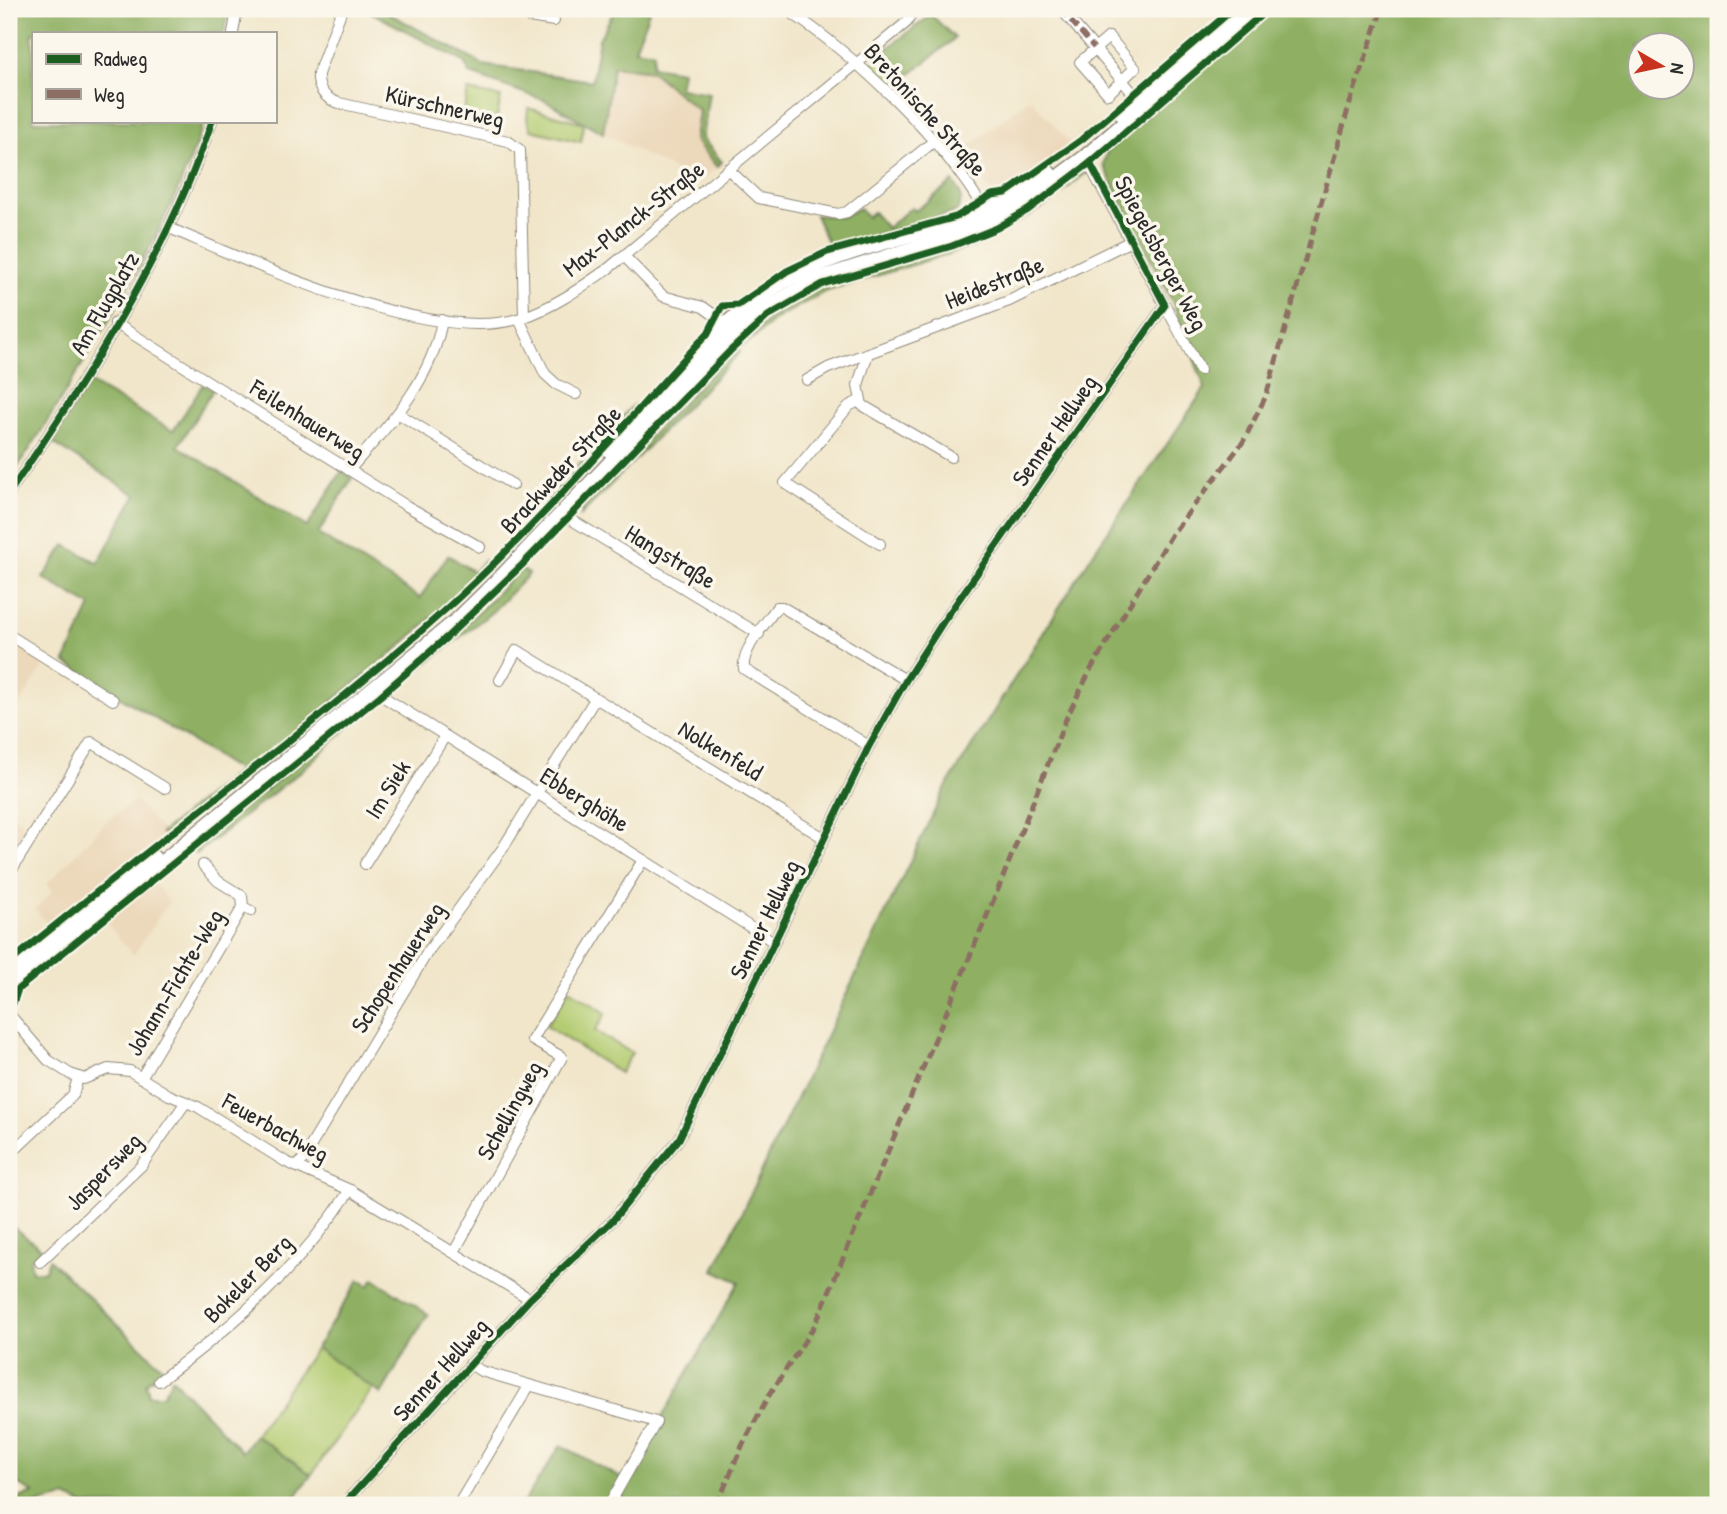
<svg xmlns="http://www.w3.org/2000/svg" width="1727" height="1514" viewBox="0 0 1727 1514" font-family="'Patrick Hand',sans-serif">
  <rect width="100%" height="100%" fill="#fbf7ec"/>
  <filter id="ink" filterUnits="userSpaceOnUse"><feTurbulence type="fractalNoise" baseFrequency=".0143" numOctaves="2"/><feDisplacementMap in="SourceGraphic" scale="14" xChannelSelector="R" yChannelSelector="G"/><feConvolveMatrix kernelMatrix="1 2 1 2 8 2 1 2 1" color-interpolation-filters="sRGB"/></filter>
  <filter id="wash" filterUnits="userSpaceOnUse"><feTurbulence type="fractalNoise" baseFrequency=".00686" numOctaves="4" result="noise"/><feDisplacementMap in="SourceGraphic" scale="28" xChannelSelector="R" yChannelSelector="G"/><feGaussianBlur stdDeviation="1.57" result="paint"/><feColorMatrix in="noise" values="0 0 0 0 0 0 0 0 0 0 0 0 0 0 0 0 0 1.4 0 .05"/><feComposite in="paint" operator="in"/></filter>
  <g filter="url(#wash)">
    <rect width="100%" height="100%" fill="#f1e6ca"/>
    <g fill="#ecd8ba">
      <polygon points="613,66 651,71 699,111 695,140 717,167 702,180 684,175 603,133"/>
      <polygon points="1030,98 1072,145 1020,183 1000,194 993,193 955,157"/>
      <polygon points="9,639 46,663 9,720"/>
      <polygon points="135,800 167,836 57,922 48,925 35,909 52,891 47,884 108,820"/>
      <polygon points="9,813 30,829 9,864"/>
      <polygon points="150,885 156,886 169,902 133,955 107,923 102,923"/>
    </g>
    <g fill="#b4cc72" stroke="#707c4e" stroke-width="2">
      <polygon points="884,51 907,77 891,90 871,66"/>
      <polygon points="468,91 501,97 496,122 463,115"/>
      <polygon points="528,108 584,123 581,142 531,130 527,119"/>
      <polygon points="569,989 606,1013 595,1031 632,1053 620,1073 546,1026"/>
      <polygon points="316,1348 373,1388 311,1475 255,1435"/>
    </g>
    <g fill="#8fb064" stroke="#5d6e48" stroke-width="2" fill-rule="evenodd">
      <path d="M9,9h219l-4,24h-191v88h171c-25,79 -65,148 -107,219 -29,47 -56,94 -88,140z"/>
      <polygon points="365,9 381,9 483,65 592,81 599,39 615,9 650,9 635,49 654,52 652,66 682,71 679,88 709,93 702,138 722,162 717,167 695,140 699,111 651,71 613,66 603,133 544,100 470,74 464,62"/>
      <path d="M1270,9h448v1496h-1196l39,-60 65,36 113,-199 -25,-12 231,-481 147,-234 113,-167 -32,-85 -70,-138 4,-14zM1640,46h42v42h-42z"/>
      <polygon points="931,15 955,38 907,77 884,51"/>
      <path d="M1087,172l-44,36 -69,38 -150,46 -47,26 -30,25 -9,3c30,-29 62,-53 102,-67 56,-20 114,-27 167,-54 24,-12 56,-49 80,-53z"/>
      <path d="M953,182c9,12 11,17 3,30l-126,36 -15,-33 27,2 17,-9 8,9 6,-5 14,16 25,-21 3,4z"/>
      <polygon points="736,348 740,352 581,515 584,504"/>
      <polygon points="89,382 173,431 203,384 213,390 178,446 307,527 342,471 352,478 318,534 420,598 448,555 474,572 484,560 489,565 401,646 167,836 161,833 239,771 65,662 91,606 43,578 65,545 98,563 136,495 50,441"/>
      <polygon points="633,405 638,406 546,505 543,503"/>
      <polygon points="521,569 529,574 492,612 391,691 461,629"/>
      <polygon points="377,700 301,771 196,854 192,850"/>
      <polygon points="9,1224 43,1250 30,1259 32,1271 44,1272 49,1259 164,1369 146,1383 149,1395 163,1395 172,1378 242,1452 255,1435 311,1475 290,1505 84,1505 65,1497 33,1505 20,1504 19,1498 34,1493 9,1480"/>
      <polygon points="374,1279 428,1314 381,1394 316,1348 359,1280 369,1286"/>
    </g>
  </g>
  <g filter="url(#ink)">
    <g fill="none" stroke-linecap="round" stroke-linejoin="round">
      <defs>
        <g id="street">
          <path d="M342,9l-24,65c-1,15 7,25 21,29l169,38 12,9 4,167"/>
          <polyline points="513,9 529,17 554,21"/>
          <path d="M786,9c71,48 157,129 200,204"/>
          <polyline points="1061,9 1138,99"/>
          <polyline points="233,33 237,9"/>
          <polygon points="1109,37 1135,68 1108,94 1080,62"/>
          <polyline points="1085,157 1200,370"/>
          <polyline points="728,169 759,198 838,214 847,212 933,142"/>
          <path d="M169,228c84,35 263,119 352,90 32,-10 61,-31 88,-50l298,-246 7,-13"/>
          <polyline points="624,256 663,296 703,307 731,327"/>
          <polyline points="519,319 545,374 556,384 576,394"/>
          <polyline points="115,323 405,505 480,547"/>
          <polyline points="868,353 858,385 862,405 951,457"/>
          <polyline points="807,380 828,368 1009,301 1131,241"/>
          <polyline points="859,401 849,406 785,483 880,544"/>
          <polyline points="399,414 513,485"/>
          <path d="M349,470c40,-45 83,-89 93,-150"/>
          <path d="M9,493c77,-112 160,-243 203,-372"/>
          <polyline points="562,514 759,634"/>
          <polyline points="9,635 113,700"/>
          <polyline points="500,680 517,650 824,838"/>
          <polyline points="374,691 774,942"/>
          <path d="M869,746l-125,-77c-3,-19 22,-46 33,-62h5l124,73"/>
          <polyline points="365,864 445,736"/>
          <polyline points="203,865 218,881 242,896 243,907"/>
          <polyline points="9,874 91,742 165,788"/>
          <polyline points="9,1014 48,1060 70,1074 84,1079 108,1069 130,1071 169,1095 198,1107 286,1162 350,1190 530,1299"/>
          <polyline points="141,1078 243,907 251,911"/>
          <polyline points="9,1155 73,1095 78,1078"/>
          <polyline points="298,1167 427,953 503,848 595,699"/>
          <polyline points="454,1252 562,1057 532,1040 643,860"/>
          <polyline points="40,1262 141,1166 186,1102"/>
          <polyline points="470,1364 481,1371 656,1422 609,1505"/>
          <path d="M159,1381c75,-55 140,-113 191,-191"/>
          <polyline points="343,1505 530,1299 613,1220 679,1139 869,746 906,680 943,622 1165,305"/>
          <polyline points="458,1505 529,1386"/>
        </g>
        <g id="secondary">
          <polyline points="1122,114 1242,9"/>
          <path d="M609,450c58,-63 115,-141 195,-179 83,-39 168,-39 245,-98"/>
          <polyline points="9,972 154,858"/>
          <polyline points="9,988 456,621 503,575 726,341 754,316 812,281 977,228 1015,209 1085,157 1257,9"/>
        </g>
      </defs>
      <use href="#street" stroke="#8e887a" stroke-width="12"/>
      <use href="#secondary" stroke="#8e887a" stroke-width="17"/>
      <use href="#street" stroke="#fff" stroke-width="10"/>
      <use href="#secondary" stroke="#fff" stroke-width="14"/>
      <g stroke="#8d6e63" stroke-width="5" stroke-dasharray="10 5" stroke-linecap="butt">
        <polyline points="1061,9 1094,48"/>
        <polyline points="717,1505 742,1446 768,1397 815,1325 999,887 1066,719 1091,669 1172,534 1243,442 1266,396 1349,106 1382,9"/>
      </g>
      <defs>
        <g id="cycleway">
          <path d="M9,493c77,-112 160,-243 203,-372"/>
          <path d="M9,963c141,-117 291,-225 428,-346 98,-87 183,-189 271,-284l14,-27 16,-1 49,-34 40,-19 129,-35 36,-22 14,-2 75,-53 152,-131"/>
          <polyline points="9,1008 13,1004 18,989 380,696 447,637 522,565 730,351 768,316 823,284 952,246 997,228 1028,210 1090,163 1268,9"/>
          <polyline points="343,1505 530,1299 613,1220 679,1139 869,746 906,680 943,622 1165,305 1090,163"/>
        </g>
      </defs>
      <use href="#cycleway" stroke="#fbf7ec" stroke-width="11"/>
      <use href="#cycleway" stroke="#1b5e20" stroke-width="7"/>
    </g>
  </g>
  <g text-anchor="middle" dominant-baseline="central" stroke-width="7" stroke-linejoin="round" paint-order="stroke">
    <g font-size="24" fill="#2b2b2b" stroke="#fbf7ec">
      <text transform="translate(445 106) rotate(13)">Kürschnerweg</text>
      <text transform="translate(926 109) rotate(48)">Bretonische Straße</text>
      <text transform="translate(633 218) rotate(-38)">Max-Planck-Straße</text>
      <text transform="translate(1162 253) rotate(62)">Spiegelsberger Weg</text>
      <text transform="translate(994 282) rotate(-22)">Heidestraße</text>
      <text transform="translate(104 303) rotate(-60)">Am Flugplatz</text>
      <text transform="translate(308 419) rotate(32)">Feilenhauerweg</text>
      <text transform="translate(1054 430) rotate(-55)">Senner Hellweg</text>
      <text transform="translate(560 469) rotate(-47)">Brackweder Straße</text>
      <text transform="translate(671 556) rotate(31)">Hangstraße</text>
      <text transform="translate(721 750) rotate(31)">Nolkenfeld</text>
      <text transform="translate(387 789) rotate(-58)">Im Siek</text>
      <text transform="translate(585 799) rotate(32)">Ebberghöhe</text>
      <text transform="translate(764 919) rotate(-64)">Senner Hellweg</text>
      <text transform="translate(397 967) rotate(-57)">Schopenhauerweg</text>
      <text transform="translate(174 982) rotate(-59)">Johann-Fichte-Weg</text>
      <text transform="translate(509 1110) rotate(-61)">Schellingweg</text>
      <text transform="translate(276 1127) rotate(29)">Feuerbachweg</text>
      <text transform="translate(103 1171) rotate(-46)">Jaspersweg</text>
      <text transform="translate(247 1278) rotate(-45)">Bokeler Berg</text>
      <text transform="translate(440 1369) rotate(-48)">Senner Hellweg</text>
    </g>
  </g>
  <rect width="1727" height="1514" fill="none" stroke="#fbf7ec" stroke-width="35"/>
  <rect x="32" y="32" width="245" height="91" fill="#fbf7ec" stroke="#a8a59f" stroke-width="2"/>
  <rect x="46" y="54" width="35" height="10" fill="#1b5e20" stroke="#a8a59f" stroke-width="2"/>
  <text x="94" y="66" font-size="21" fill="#2b2b2b">Radweg</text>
  <rect x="46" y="89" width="35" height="10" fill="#8d6e63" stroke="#a8a59f" stroke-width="2"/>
  <text x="94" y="102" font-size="21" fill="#2b2b2b">Weg</text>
  <g transform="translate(1661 66) rotate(99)"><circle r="33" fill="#fbf7ec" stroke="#a8a59f" stroke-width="2"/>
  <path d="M0-5L12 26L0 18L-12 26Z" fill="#c8321e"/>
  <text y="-10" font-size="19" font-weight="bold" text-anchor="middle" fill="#2b2b2b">N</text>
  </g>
</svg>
